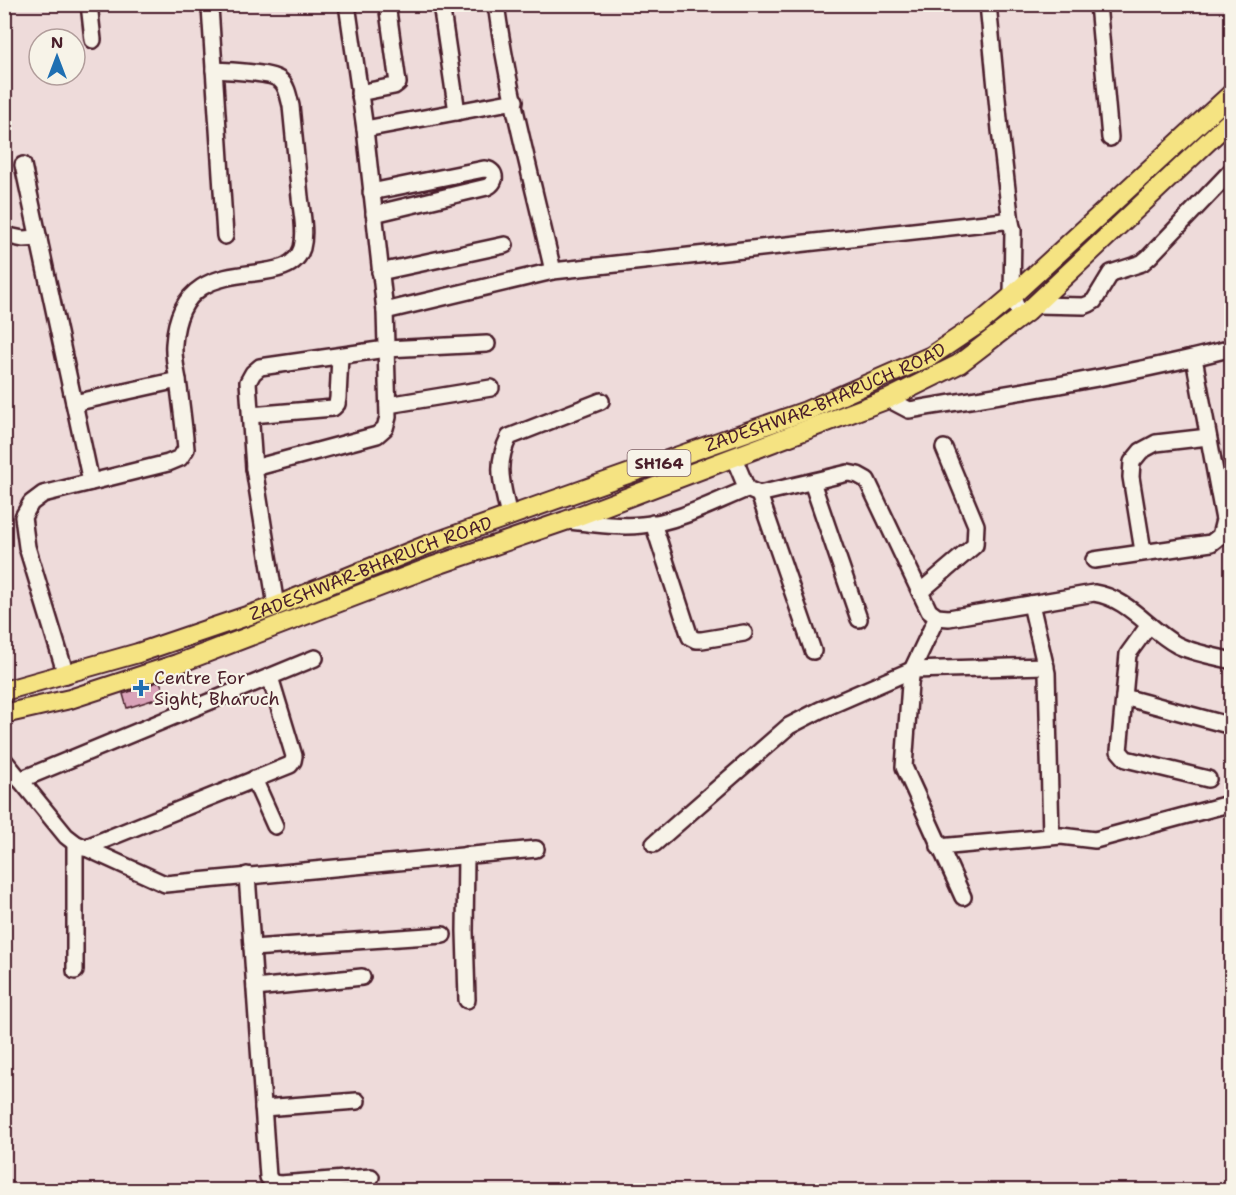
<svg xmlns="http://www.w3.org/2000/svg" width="1236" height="1195" viewBox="0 0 1236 1195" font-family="'Shantell Sans',sans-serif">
  <rect width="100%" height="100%" fill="#eedbda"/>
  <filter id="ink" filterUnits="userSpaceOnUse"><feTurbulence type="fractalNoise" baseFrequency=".0167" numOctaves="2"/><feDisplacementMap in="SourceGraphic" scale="12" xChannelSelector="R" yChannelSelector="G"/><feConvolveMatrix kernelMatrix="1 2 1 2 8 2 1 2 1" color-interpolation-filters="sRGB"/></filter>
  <g filter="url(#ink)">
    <polygon fill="#daa3b9" stroke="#4a1f2b" stroke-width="1.5" points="160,681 165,696 127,708 123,694"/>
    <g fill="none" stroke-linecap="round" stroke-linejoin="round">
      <defs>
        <g id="minor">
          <polyline points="89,4 93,40"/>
          <polyline points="441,4 457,112"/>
          <path d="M496,4c12,90 37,179 57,267"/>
          <polyline points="988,4 1000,130 1011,223"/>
          <polyline points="1098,4 1110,138"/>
          <polyline points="210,7 225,236"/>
          <polyline points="359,93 394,86 398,83 387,4"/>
          <polyline points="365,129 515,101"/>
          <polyline points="23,165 91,482"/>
          <path d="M371,192l113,-23c12,0 14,13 3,18l-113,27"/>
          <polyline points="4,235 23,239 39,238"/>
          <polyline points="380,272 505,245"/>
          <polyline points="1035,305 1084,306 1089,304 1094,301 1111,273 1142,263 1149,257 1232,170"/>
          <polyline points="385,311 553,271 1004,221 1011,223 1013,230 1012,296 1021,317"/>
          <path d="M888,399l21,11c108,-18 217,-34 323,-62"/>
          <polyline points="74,403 178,380"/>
          <polyline points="388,405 491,388"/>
          <polyline points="251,415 333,408 337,404 338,398 340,356"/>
          <path d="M734,458l13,31 12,5 89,-21 10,2 9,5 62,131 8,6 12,1 145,-25c34,5 54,36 83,52 16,8 37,11 55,16"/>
          <polyline points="254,468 377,435 385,428 388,417 385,311 365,129 347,4"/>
          <polyline points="812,482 859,619"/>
          <polyline points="759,494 813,651"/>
          <path d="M509,517c-6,-31 -15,-51 0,-80l92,-36"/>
          <path d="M568,521c24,2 49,7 74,4 36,-3 72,-23 105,-36"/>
          <polyline points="653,523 690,637 696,640 702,640 744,633"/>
          <polyline points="1143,551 1131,477 1132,462 1141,451 1156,443 1208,437"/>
          <polyline points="1094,560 1211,543 1220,536 1224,520 1194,358"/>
          <polyline points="920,592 975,545 976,525 944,448"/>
          <polyline points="1031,604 1047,673 1051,836"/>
          <polyline points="276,606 254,468 248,382 253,373 260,367 386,349 487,344"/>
          <polyline points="937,617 912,670 910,684 904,767 963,897"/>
          <polyline points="1149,625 1128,654 1119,751 1126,759 1208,779"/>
          <path d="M66,675l-39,-128 -4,-30 8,-14 12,-9 125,-31 12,-5 6,-9c-2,-23 -5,-46 -8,-69 -2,-11 -5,-24 -4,-36 7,-103 113,-47 128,-96 4,-15 0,-35 -2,-51 -3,-30 -6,-61 -9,-91 -2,-8 -4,-21 -11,-26 -9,-8 -53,-9 -66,-10"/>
          <polyline points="1124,697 1228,725"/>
          <polyline points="4,760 66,836 75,843 165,884 536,849"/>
          <polyline points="254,779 275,826"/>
          <polyline points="20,780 315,658"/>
          <polyline points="75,843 75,971"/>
          <polyline points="654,844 789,726 820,710 912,670 1046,666"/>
          <polyline points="939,847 1061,836 1095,840 1232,803"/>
          <polyline points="84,848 290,765 293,761 294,756 270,677"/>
          <polyline points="466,855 465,931 467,1000"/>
          <polyline points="247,875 268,1177 273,1183 280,1184 371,1177"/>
          <polyline points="252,948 443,935"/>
          <polyline points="255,988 362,977"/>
          <polyline points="263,1108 357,1101"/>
        </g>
        <g id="major">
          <path id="s1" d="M4,691l134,-38 138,-47 151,-61 379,-134 125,-55 49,-33 32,-27 220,-203"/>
          <polyline points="4,714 70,699 177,664 434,566 565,521 888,399 959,364 1027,312 1232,119"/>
        </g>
      </defs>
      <use href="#minor" stroke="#4a1f2b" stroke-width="20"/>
      <use href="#major" stroke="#4a1f2b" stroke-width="22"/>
      <use href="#minor" stroke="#f7f3e8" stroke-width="15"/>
      <use href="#major" stroke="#f5e382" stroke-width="18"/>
    </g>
  </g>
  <path fill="#1f6fb2" stroke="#f7f3e8" stroke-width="2" d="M138 679h6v6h6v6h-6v6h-6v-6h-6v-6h6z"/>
  <g text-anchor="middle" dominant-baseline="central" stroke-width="4.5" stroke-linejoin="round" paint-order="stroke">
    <rect fill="#f7f3e8" stroke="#7e5f64" stroke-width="1.5" x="627.5" y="450" width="63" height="26" rx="4.5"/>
    <g font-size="16" font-weight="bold" fill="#4a1f2b">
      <text x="659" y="463">SH164</text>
    </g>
    <g font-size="18" fill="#4a1f2b" stroke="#f7f3e8">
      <text stroke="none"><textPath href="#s1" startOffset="873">ZADESHWAR-BHARUCH ROAD</textPath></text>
      <text stroke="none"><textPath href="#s1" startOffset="387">ZADESHWAR-BHARUCH ROAD</textPath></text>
    </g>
    <g font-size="18" fill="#4a1f2b" stroke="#f7f3e8" text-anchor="start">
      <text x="154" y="678">Centre For<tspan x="154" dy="21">Sight, Bharuch</tspan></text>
    </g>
  </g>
  <rect width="1236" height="1195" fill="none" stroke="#f7f3e8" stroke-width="24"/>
  <rect x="12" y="12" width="1212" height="1171" fill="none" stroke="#4a1f2b" stroke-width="2" filter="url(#ink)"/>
  <g transform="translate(57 57)"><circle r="28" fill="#f7f3e8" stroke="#b29e9c" stroke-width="1.5"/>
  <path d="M0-4.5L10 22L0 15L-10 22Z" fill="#1f6fb2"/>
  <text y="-9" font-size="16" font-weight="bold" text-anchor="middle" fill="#4a1f2b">N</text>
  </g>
</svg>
